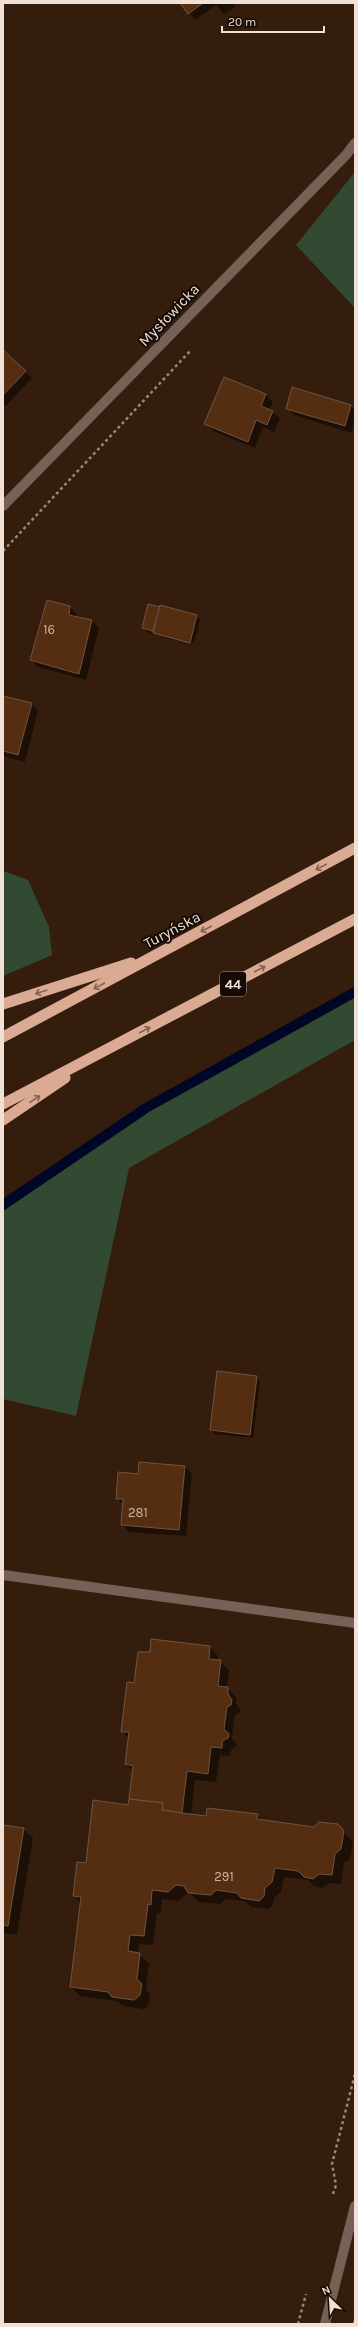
<svg xmlns="http://www.w3.org/2000/svg" width="358" height="2327" viewBox="0 0 358 2327" font-family="Karla,sans-serif">
  <rect width="100%" height="100%" fill="#351d0d"/>
  <g fill="#324932">
    <polygon points="355,172 355,308 296,245"/>
    <polygon points="3,871 28,880 49,927 52,955 3,976"/>
    <polygon points="355,989 355,1040 129,1168 76,1416 3,1399 3,1201 136,1111"/>
  </g>
  <g fill="#0007">
    <polygon points="181,3 233,3 235,7 224,14 216,5 195,20"/>
    <polygon points="3,351 32,378 6,406 3,404"/>
    <polygon points="225,378 266,395 273,402 269,410 280,418 274,432 263,427 255,448 213,431 206,424"/>
    <polygon points="350,406 355,410 352,433 294,415 287,408"/>
    <polygon points="149,605 197,616 200,620 194,643 146,628 146,630 193,646 147,632 143,628"/>
    <polygon points="70,607 77,614 76,617 92,621 99,628 86,680 38,667 31,660"/>
    <polygon points="3,697 32,704 38,711 25,762 3,756"/>
    <polygon points="256,1377 260,1381 253,1438 215,1434 211,1430"/>
    <polygon points="185,1467 192,1474 186,1536 129,1532 122,1524 123,1505 117,1498 139,1475"/>
    <polygon points="210,1647 218,1656 218,1661 229,1670 227,1688 236,1697 236,1704 241,1710 239,1713 235,1715 232,1738 237,1745 231,1750 230,1756 220,1755 216,1782 195,1780 191,1815 207,1817 257,1815 264,1821 314,1828 337,1825 353,1842 350,1859 344,1863 341,1884 329,1883 322,1888 314,1886 308,1880 284,1877 281,1892 274,1898 273,1905 269,1909 251,1907 245,1901 226,1899 220,1904 199,1902 192,1895 186,1894 178,1901 162,1899 160,1914 157,1913 153,1945 139,1944 138,1954 149,1963 146,1989 150,1994 149,2004 144,2009 123,2006 117,2001 80,1996 71,1987 81,1903 74,1896 86,1864 129,1806 133,1771 126,1764 129,1738 122,1731 135,1684 151,1653"/>
    <polygon points="3,1826 23,1829 33,1838 17,1935 3,1933"/>
  </g>
  <g fill="none" stroke-linecap="round" stroke-linejoin="round">
    <polyline stroke="#000626" stroke-width="10" points="3,1205 146,1108 355,992"/>
  </g>
  <g fill="#552e12" stroke="#6f5442">
    <polygon points="180,3 203,3 188,14"/>
    <polygon points="3,350 26,371 3,395"/>
    <polygon points="224,377 266,394 261,406 273,411 267,425 256,420 248,442 204,424"/>
    <polygon points="292,387 351,405 345,426 286,409"/>
    <polygon points="47,600 70,606 69,615 92,620 79,674 30,660"/>
    <polygon points="148,604 160,607 153,631 142,628"/>
    <polygon points="160,605 197,615 190,643 153,633"/>
    <polygon points="3,696 32,703 18,755 3,751"/>
    <polygon points="217,1371 257,1376 250,1435 210,1430"/>
    <polygon points="139,1462 185,1466 179,1530 121,1525 123,1499 116,1499 118,1472 138,1474"/>
    <polygon points="151,1639 210,1646 209,1659 221,1660 218,1686 228,1687 228,1694 232,1700 231,1705 227,1707 224,1729 229,1734 228,1738 222,1741 222,1748 211,1747 208,1774 187,1771 182,1813 162,1810 163,1803 129,1799 133,1766 125,1764 129,1732 121,1732 127,1682 134,1683 138,1652 150,1652"/>
    <polygon points="129,1799 163,1803 162,1810 182,1813 206,1816 207,1808 258,1814 257,1819 314,1827 319,1822 338,1824 344,1831 341,1849 335,1854 332,1875 319,1874 313,1879 304,1877 298,1871 275,1868 272,1882 265,1888 264,1896 259,1901 241,1898 237,1893 216,1890 211,1895 188,1893 184,1886 176,1885 168,1892 152,1890 151,1905 148,1904 144,1936 130,1935 128,1951 140,1953 137,1979 142,1984 140,1995 134,2000 112,1997 108,1992 70,1987 81,1897 73,1896 77,1862 86,1863 93,1800 128,1805"/>
    <polygon points="3,1825 24,1828 8,1926 3,1925"/>
  </g>
  <g fill="none" stroke-linecap="round" stroke-linejoin="round">
    <g stroke="#9a8679" stroke-width="2.5" stroke-dasharray="3 3" stroke-linecap="butt">
      <polyline points="3,551 191,350"/>
      <polyline points="333,2194 336,2185 332,2164 355,2074"/>
      <polyline points="298,2324 306,2294"/>
      <polyline points="354,2324 355,2319"/>
    </g>
    <polyline stroke="#766157" stroke-width="10" points="3,1575 355,1623"/>
    <polyline stroke="#766157" stroke-width="10" points="325,2324 355,2206"/>
    <polyline stroke="#766157" stroke-width="10" points="3,506 346,155 355,143"/>
    <g stroke="#daaa92" stroke-width="11">
      <polyline points="3,1004 131,963"/>
      <polyline points="3,1037 355,848"/>
      <polyline points="3,1104 355,919"/>
      <polyline points="3,1120 65,1078"/>
    </g>
  </g>
  <defs><path id="oneway-shaft" d="M-6 0H5M1.5-3L5.5 0L1.5 3" fill="none" stroke-width="1.6" stroke-linecap="round" stroke-linejoin="round"/></defs>
  <g stroke="#816253">
    <use href="#oneway-shaft" transform="translate(321 867) rotate(152)"/>
    <use href="#oneway-shaft" transform="translate(206 929) rotate(152)"/>
    <use href="#oneway-shaft" transform="translate(260 969) rotate(-28)"/>
    <use href="#oneway-shaft" transform="translate(99 986) rotate(152)"/>
    <use href="#oneway-shaft" transform="translate(41 992) rotate(162)"/>
    <use href="#oneway-shaft" transform="translate(145 1030) rotate(-28)"/>
    <use href="#oneway-shaft" transform="translate(35 1099) rotate(-34)"/>
  </g>
  <g text-anchor="middle" dominant-baseline="central" stroke-width="4" stroke-linejoin="round" paint-order="stroke">
    <g font-size="13" fill="#c9b4a4">
      <text x="49" y="629">16</text>
      <text x="138" y="1512">281</text>
      <text x="224" y="1876">291</text>
    </g>
    <rect fill="#150a05" stroke="#aea097" stroke-width="1" x="220" y="972" width="26" height="24" rx="3"/>
    <g font-size="14" font-weight="bold" fill="#f0e0d5">
      <text x="233" y="984">44</text>
    </g>
    <g font-size="15" fill="#f0e0d5" stroke="#150a05">
      <text transform="translate(169 315) rotate(-46)">Mysłowicka</text>
      <text transform="translate(172 930) rotate(-28)">Turyńska</text>
    </g>
  </g>
  <rect width="358" height="2327" fill="none" stroke="#f0e0d5" stroke-width="8"/>
  <g transform="translate(330 2299) rotate(335)" stroke="#150a05" stroke-width="3" paint-order="stroke">
  <path d="M0-3L7 15L0 10L-7 15Z" fill="#f0e0d5"/>
  <text y="-6" font-size="11" font-weight="bold" text-anchor="middle" fill="#f0e0d5">N</text>
  </g>
  <path d="M222 26v6h102v-6" fill="none" stroke="#f0e0d5" stroke-width="2"/>
  <text x="228" y="26" font-size="12" fill="#f0e0d5" stroke="#150a05" stroke-width="3" paint-order="stroke">20 m</text>
</svg>
